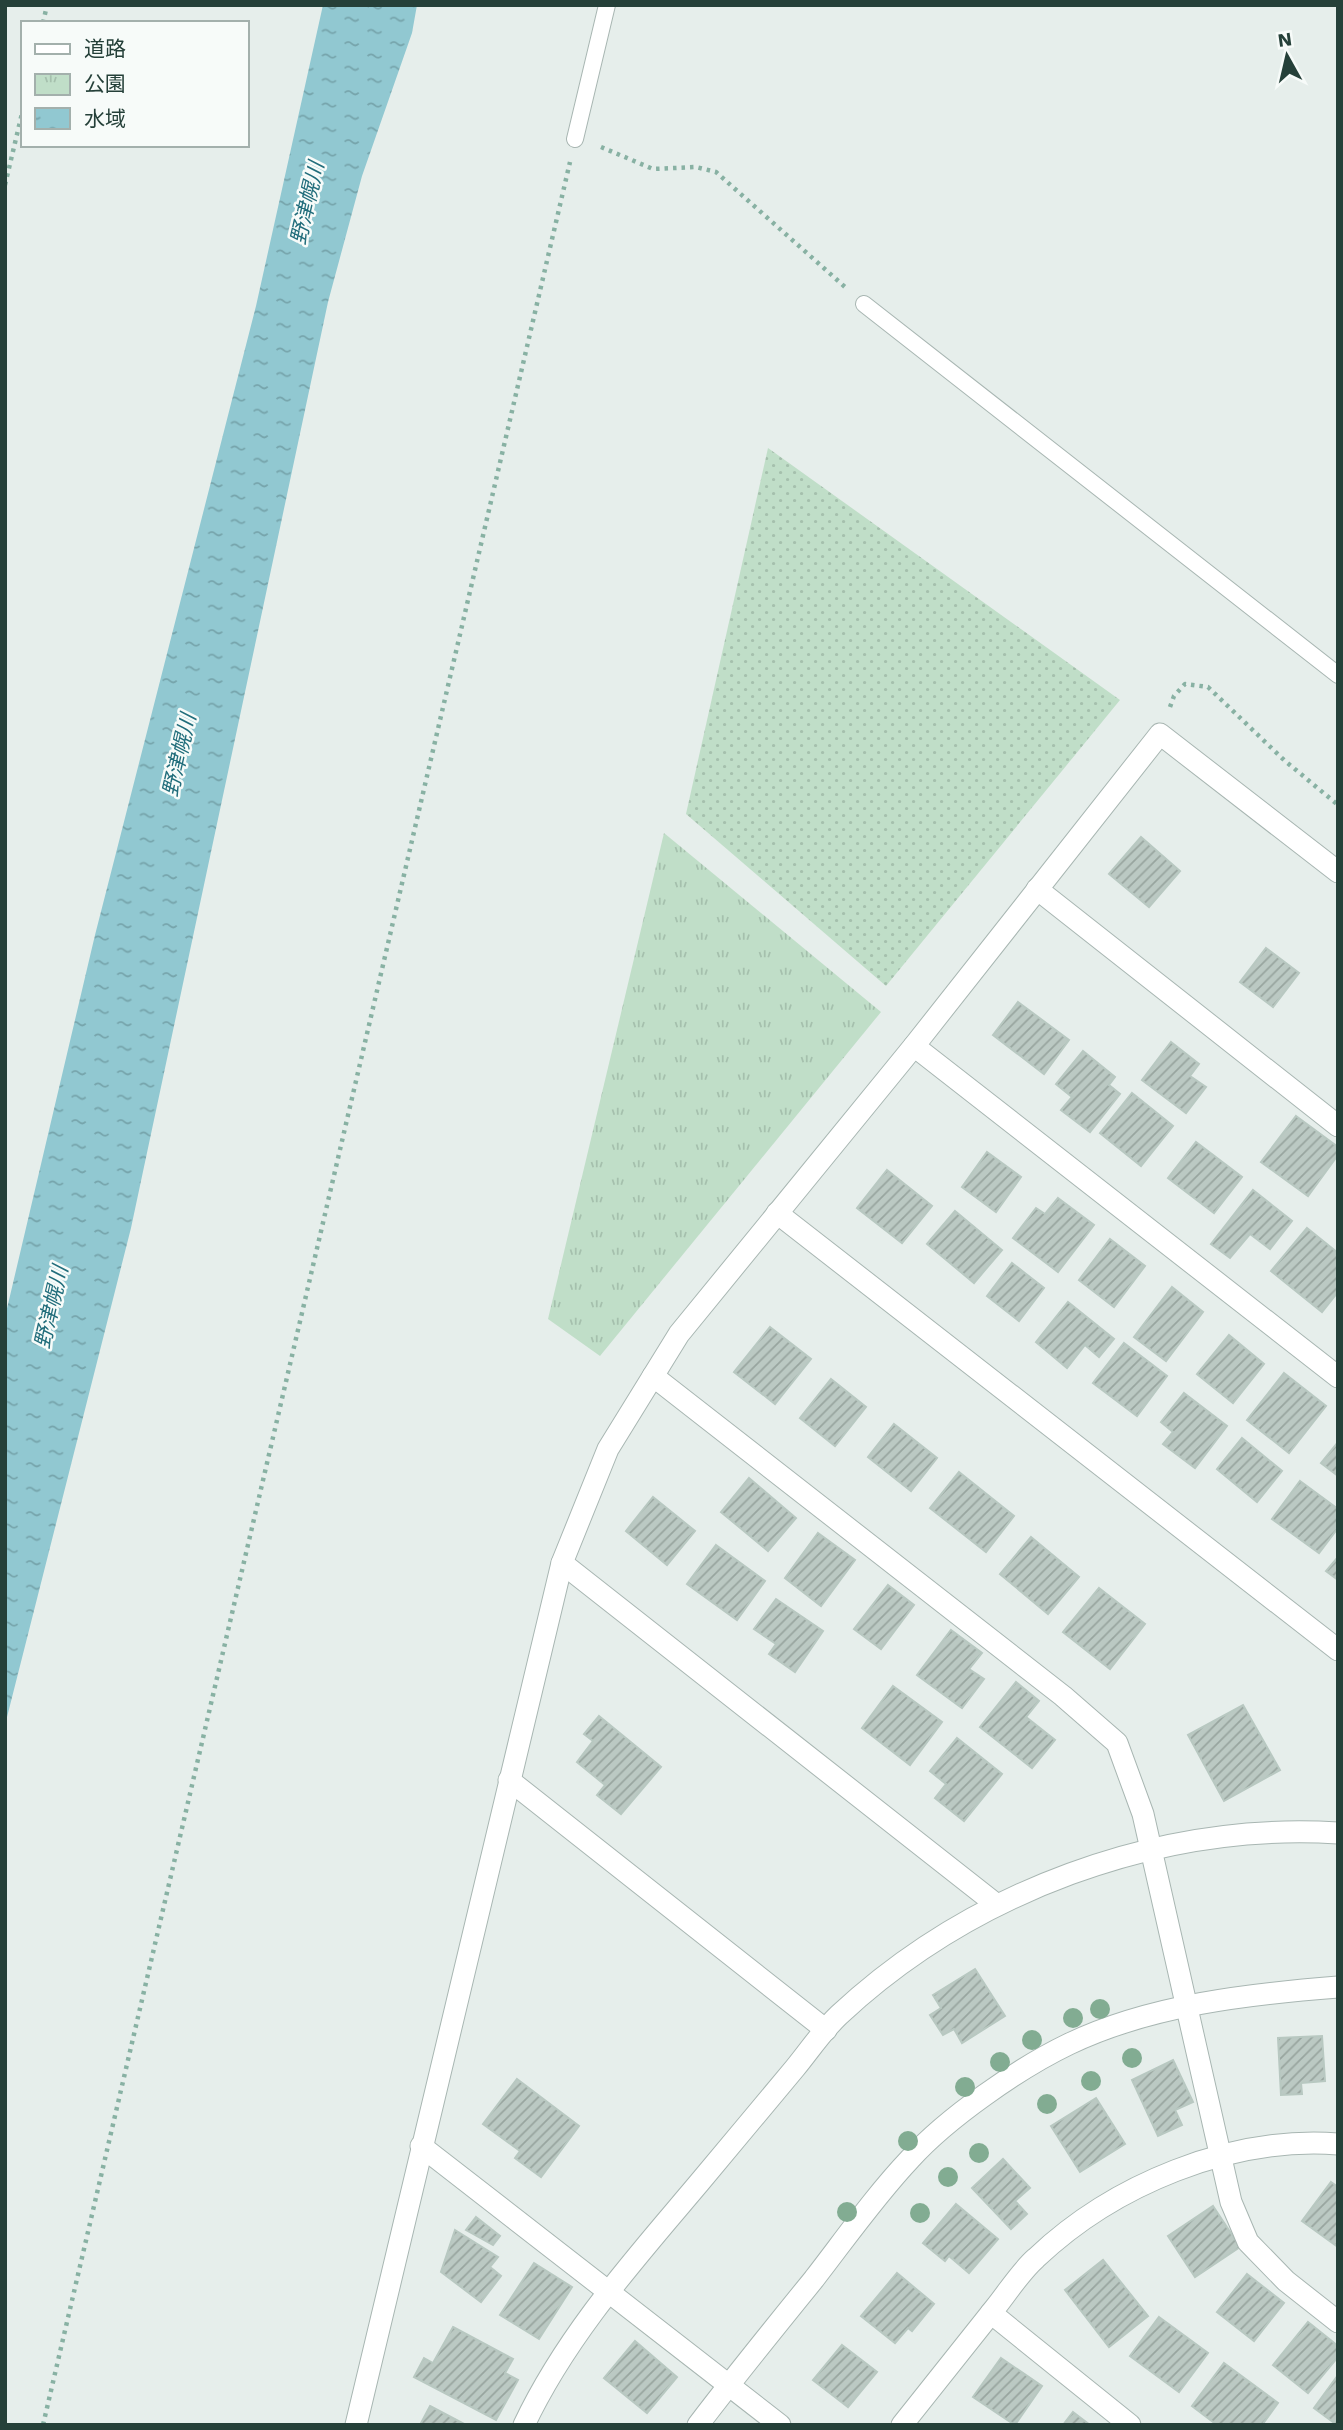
<svg xmlns="http://www.w3.org/2000/svg" width="1343" height="2430" viewBox="0 0 1343 2430" font-family="'Work Sans','Noto Sans JP',sans-serif">
  <defs>
    <pattern id="grass-dots" width="8" height="8" patternUnits="userSpaceOnUse" patternTransform="scale(1.75)"><rect width="8" height="8" fill="#c0dec8"/><path d="M2 2h.1M6 6h.1" fill="none" stroke="#a5c0ad" stroke-width="1.8" stroke-linecap="round"/></pattern>
    <pattern id="park-tufts" width="24" height="20" patternUnits="userSpaceOnUse" patternTransform="scale(1.75)"><rect width="24" height="20" fill="#c0dec8"/><path d="M3 7l-1-3M5 7V3M7 7l1-3M15 17l-1-3M17 17v-4M19 17l1-3" fill="none" stroke="#a5c0ad"/></pattern>
    <pattern id="water-ripples" width="26" height="14" patternUnits="userSpaceOnUse" patternTransform="scale(1.75)"><rect width="26" height="14" fill="#91c8d1"/><path d="M2 4q2-2 4 0t4 0M15 11q2-2 4 0t4 0" fill="none" stroke="#76a4ab"/></pattern>
    <pattern id="building-hatch" width="6" height="6" patternUnits="userSpaceOnUse" patternTransform="scale(1.75)"><rect width="6" height="6" fill="#bbc9c3"/><path d="M-1 1l2-2M0 6l6-6M5 7l2-2" fill="none" stroke="#98a59f"/></pattern>
  </defs>
  <rect width="100%" height="100%" fill="#e6eeeb"/>
  <polygon fill="url(#grass-dots)" points="768,448 1120,700 886,986 686,814"/>
  <polygon fill="url(#park-tufts)" points="664,833 881,1012 600,1356 548,1319"/>
  <polygon fill="url(#water-ripples)" points="323,5 417,5 412,33 362,176 328,302 131,1228 5,1725 5,1317 95,935 256,306"/>
  <g fill="url(#building-hatch)" stroke="#b8c8c1" stroke-width="2">
    <polygon points="1141,837 1180,871 1149,907 1109,874"/>
    <polygon points="1266,948 1299,973 1273,1007 1240,982"/>
    <polygon points="1018,1002 1069,1040 1044,1074 993,1035"/>
    <polygon points="1171,1042 1199,1064 1190,1076 1206,1087 1186,1113 1142,1080"/>
    <polygon points="1083,1051 1115,1077 1109,1085 1120,1094 1090,1132 1061,1110 1072,1097 1056,1084"/>
    <polygon points="1132,1093 1173,1126 1141,1166 1100,1133"/>
    <polygon points="1296,1116 1338,1147 1338,1155 1308,1196 1261,1162"/>
    <polygon points="1196,1142 1242,1177 1214,1213 1168,1178"/>
    <polygon points="987,1152 1021,1177 996,1212 962,1187"/>
    <polygon points="887,1170 932,1206 902,1243 857,1208"/>
    <polygon points="1253,1190 1292,1221 1270,1249 1250,1234 1230,1258 1211,1244"/>
    <polygon points="1058,1198 1094,1225 1058,1272 1013,1238 1036,1208 1045,1214"/>
    <polygon points="955,1211 1002,1250 974,1283 927,1244"/>
    <polygon points="1307,1228 1338,1253 1338,1292 1322,1312 1271,1271"/>
    <polygon points="1110,1239 1145,1266 1114,1307 1079,1280"/>
    <polygon points="1012,1263 1044,1288 1019,1321 987,1296"/>
    <polygon points="1172,1287 1203,1312 1166,1361 1134,1337"/>
    <polygon points="1068,1302 1114,1339 1099,1357 1085,1345 1067,1368 1036,1342"/>
    <polygon points="770,1327 811,1359 775,1404 734,1372"/>
    <polygon points="1229,1335 1264,1364 1233,1403 1197,1374"/>
    <polygon points="1124,1343 1167,1376 1137,1416 1093,1383"/>
    <polygon points="1284,1373 1326,1406 1289,1453 1247,1420"/>
    <polygon points="831,1379 866,1407 835,1446 800,1418"/>
    <polygon points="1184,1393 1227,1426 1195,1468 1163,1444 1173,1432 1161,1422"/>
    <polygon points="894,1424 937,1458 911,1491 868,1457"/>
    <polygon points="1242,1438 1282,1471 1257,1502 1217,1469"/>
    <polygon points="1338,1442 1338,1476 1321,1463"/>
    <polygon points="959,1472 1014,1516 986,1552 930,1508"/>
    <polygon points="749,1478 796,1518 768,1551 721,1512"/>
    <polygon points="1300,1481 1338,1509 1338,1528 1319,1553 1272,1519"/>
    <polygon points="653,1497 695,1531 667,1565 626,1531"/>
    <polygon points="818,1533 855,1560 821,1606 785,1578"/>
    <polygon points="1031,1537 1079,1577 1048,1614 1000,1574"/>
    <polygon points="716,1545 765,1581 737,1620 687,1584"/>
    <polygon points="1338,1557 1338,1580 1326,1571"/>
    <polygon points="888,1585 914,1605 881,1649 854,1629"/>
    <polygon points="1099,1588 1145,1624 1110,1669 1063,1632"/>
    <polygon points="776,1599 823,1631 795,1672 769,1654 776,1644 754,1629"/>
    <polygon points="951,1630 982,1653 969,1669 984,1679 962,1708 917,1675"/>
    <polygon points="1016,1682 1039,1701 1026,1717 1055,1740 1032,1768 980,1727"/>
    <polygon points="893,1686 942,1722 910,1765 862,1728"/>
    <polygon points="1243,1705 1280,1770 1224,1801 1188,1735"/>
    <polygon points="599,1716 661,1767 621,1814 597,1795 605,1785 577,1762 593,1741 584,1734"/>
    <polygon points="957,1738 1002,1774 964,1821 935,1798 946,1784 930,1771"/>
    <polygon points="975,1969 1005,2016 962,2043 954,2029 943,2035 930,2015 941,2008 933,1995"/>
    <polygon points="1322,2036 1325,2081 1301,2083 1302,2094 1281,2095 1278,2038"/>
    <polygon points="1173,2060 1193,2102 1175,2110 1182,2125 1158,2136 1132,2080"/>
    <polygon points="517,2079 579,2126 541,2177 515,2158 520,2151 483,2124"/>
    <polygon points="1096,2098 1125,2144 1080,2172 1051,2126"/>
    <polygon points="1003,2159 1030,2188 1015,2201 1027,2214 1011,2229 972,2188"/>
    <polygon points="1331,2182 1338,2187 1338,2247 1302,2221"/>
    <polygon points="956,2204 998,2239 969,2273 949,2256 945,2261 923,2243"/>
    <polygon points="1213,2206 1240,2247 1195,2277 1168,2236"/>
    <polygon points="476,2217 500,2236 493,2245 466,2230"/>
    <polygon points="455,2230 498,2257 490,2267 501,2276 481,2302 441,2272"/>
    <polygon points="1103,2260 1148,2316 1109,2347 1065,2290"/>
    <polygon points="534,2263 572,2287 539,2339 500,2315"/>
    <polygon points="897,2273 934,2304 912,2331 908,2328 895,2343 861,2316"/>
    <polygon points="1247,2274 1284,2303 1254,2341 1217,2312"/>
    <polygon points="1159,2317 1208,2353 1179,2392 1130,2356"/>
    <polygon points="1308,2322 1338,2346 1338,2357 1308,2393 1273,2365"/>
    <polygon points="453,2327 513,2359 505,2373 518,2380 496,2420 414,2377 424,2358 433,2363"/>
    <polygon points="635,2341 677,2377 647,2413 604,2378"/>
    <polygon points="842,2345 877,2372 848,2407 813,2380"/>
    <polygon points="1001,2358 1042,2386 1015,2425 973,2397"/>
    <polygon points="1224,2363 1278,2403 1262,2425 1217,2425 1192,2406"/>
    <polygon points="1338,2375 1338,2425 1337,2425 1314,2408"/>
    <polygon points="430,2406 466,2425 420,2425"/>
    <polygon points="1073,2412 1090,2425 1063,2425"/>
  </g>
  <g fill="none" stroke-linecap="round" stroke-linejoin="round">
    <defs>
      <g id="service">
        <polyline points="575,139 607,5"/>
        <polyline points="864,304 1338,675"/>
      </g>
      <g id="minor">
        <polyline points="1037,889 1338,1126"/>
        <polyline points="914,1046 1338,1377"/>
        <polyline points="777,1213 1338,1650"/>
        <polyline points="653,1376 1063,1696 1117,1743 1143,1814 1231,2202 1248,2242 1286,2281 1338,2322"/>
        <polyline points="562,1563 997,1905"/>
        <polyline points="509,1780 826,2030"/>
        <polyline points="421,2146 780,2425"/>
        <polyline points="991,2313 1130,2425"/>
        <polyline points="356,2425 562,1563 608,1449 679,1334 914,1046 1160,734 1338,872"/>
        <path d="M524,2425c43,-91 111,-166 175,-242 32,-38 64,-77 96,-115 14,-17 28,-38 44,-53 132,-123 319,-193 499,-182"/>
        <path d="M902,2425c31,-39 62,-78 93,-117 13,-16 25,-36 41,-50 77,-73 194,-122 302,-114"/>
      </g>
      <path id="tertiary" d="M698,2425c38,-50 77,-98 116,-146 31,-40 61,-83 96,-120 37,-41 109,-91 159,-115 81,-39 180,-50 269,-57"/>
    </defs>
    <use href="#service" stroke="#a8b6b2" stroke-width="18"/>
    <use href="#minor" stroke="#a8b6b2" stroke-width="23"/>
    <use href="#tertiary" stroke="#a8b6b2" stroke-width="23"/>
    <g stroke="#88b1a3" stroke-width="4.5" stroke-dasharray="3.5 5" stroke-linecap="butt">
      <polyline points="43,23 47,5"/>
      <polyline points="601,147 653,169 696,167 716,172 845,287"/>
      <polyline points="5,185 23,109"/>
      <polyline points="1170,707 1174,696 1185,684 1208,687 1284,760 1338,805"/>
      <polyline points="43,2425 570,162"/>
    </g>
    <use href="#service" stroke="#fff" stroke-width="16"/>
    <use href="#minor" stroke="#fff" stroke-width="21"/>
    <use href="#tertiary" stroke="#fff" stroke-width="21"/>
  </g>
  <g fill="#82ac92">
    <circle cx="1100" cy="2009" r="10"/>
    <circle cx="1073" cy="2018" r="10"/>
    <circle cx="1032" cy="2040" r="10"/>
    <circle cx="1132" cy="2058" r="10"/>
    <circle cx="1000" cy="2062" r="10"/>
    <circle cx="1091" cy="2081" r="10"/>
    <circle cx="965" cy="2087" r="10"/>
    <circle cx="1047" cy="2104" r="10"/>
    <circle cx="908" cy="2141" r="10"/>
    <circle cx="979" cy="2153" r="10"/>
    <circle cx="948" cy="2177" r="10"/>
    <circle cx="847" cy="2212" r="10"/>
    <circle cx="920" cy="2213" r="10"/>
  </g>
  <g text-anchor="middle" dominant-baseline="central" stroke-width="5" stroke-linejoin="round" paint-order="stroke">
    <g font-size="21" font-style="italic" fill="#216d7b" stroke="#f7fbf9">
      <text transform="translate(307 203) rotate(-77)">野津幌川</text>
      <text transform="translate(179 755) rotate(-77)">野津幌川</text>
      <text transform="translate(51 1307) rotate(-77)">野津幌川</text>
    </g>
  </g>
  <rect width="1343" height="2430" fill="none" stroke="#254039" stroke-width="14"/>
  <rect x="21" y="21" width="228" height="126" fill="#f7fbf9" stroke="#a3b0ac" stroke-width="2"/>
  <rect x="35" y="44" width="35" height="10" fill="#ffffff" stroke="#a3b0ac" stroke-width="2"/>
  <text x="84" y="56" font-size="21" fill="#254039">道路</text>
  <rect x="35" y="74" width="35" height="21" fill="url(#park-tufts)" stroke="#a3b0ac" stroke-width="2"/>
  <text x="84" y="91" font-size="21" fill="#254039">公園</text>
  <rect x="35" y="108" width="35" height="21" fill="url(#water-ripples)" stroke="#a3b0ac" stroke-width="2"/>
  <text x="84" y="126" font-size="21" fill="#254039">水域</text>
  <g transform="translate(1287 56) rotate(352)" stroke="#f7fbf9" stroke-width="5" paint-order="stroke">
  <path d="M0-5L12 26L0 18L-12 26Z" fill="#254039"/>
  <text y="-10" font-size="19" font-weight="bold" text-anchor="middle" fill="#254039">N</text>
  </g>
</svg>
